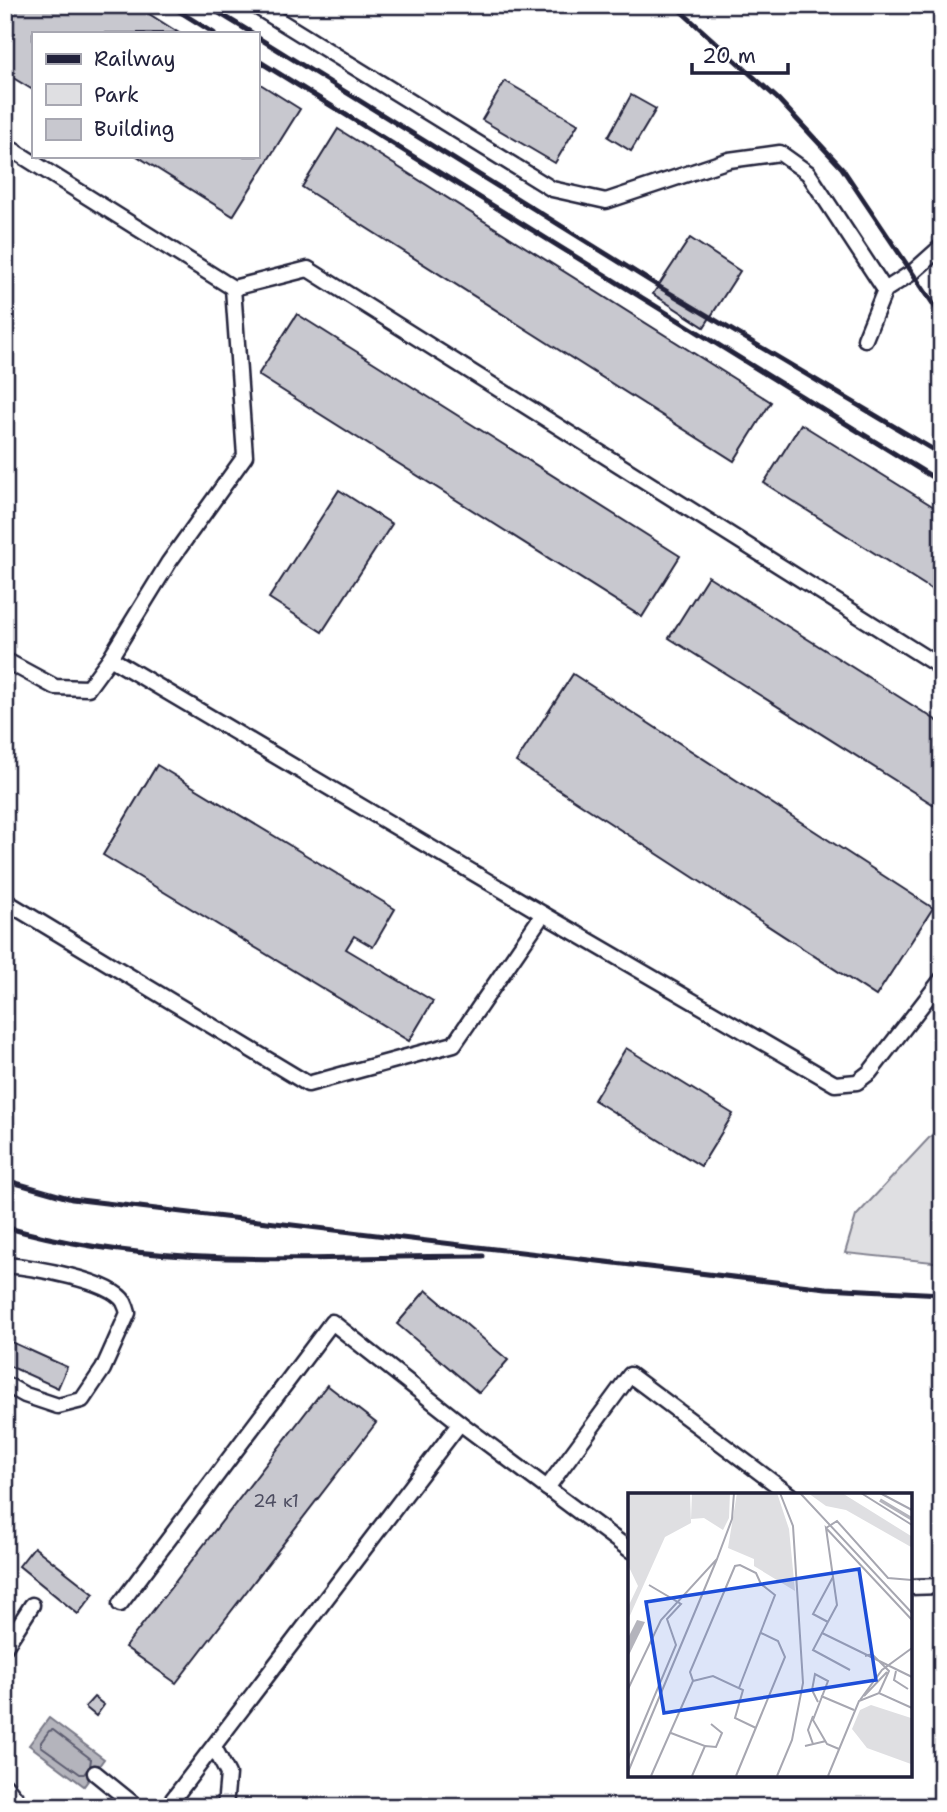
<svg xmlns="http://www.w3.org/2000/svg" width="947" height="1812" viewBox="0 0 947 1812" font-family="'Shantell Sans',sans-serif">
  <rect width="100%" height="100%" fill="#fff"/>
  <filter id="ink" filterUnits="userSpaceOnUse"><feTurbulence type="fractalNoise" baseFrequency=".0143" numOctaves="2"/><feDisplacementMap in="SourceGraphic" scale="14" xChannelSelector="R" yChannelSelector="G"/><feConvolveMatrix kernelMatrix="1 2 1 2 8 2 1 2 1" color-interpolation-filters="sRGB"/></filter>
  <g filter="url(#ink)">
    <polygon fill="#dfdfe2" stroke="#80808e" stroke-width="2" points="942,1124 942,1263 845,1253 856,1216"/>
    <polygon fill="#b4b4bc" stroke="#7a7a88" stroke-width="2" points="49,1718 104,1759 84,1786 29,1745"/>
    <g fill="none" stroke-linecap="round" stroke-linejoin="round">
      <polyline stroke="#5c5c6f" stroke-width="2" points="87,1770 84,1774 80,1774 41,1746 41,1742 49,1731 53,1730 91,1759 90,1766"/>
    </g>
    <g fill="#c8c8cf" stroke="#22223b" stroke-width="2">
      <polygon points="5,5 135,5 179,33 33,33 33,90 5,73"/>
      <polygon points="505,81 578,124 555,163 482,120"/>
      <polygon points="257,82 300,109 233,216 137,156 257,156"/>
      <polygon points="631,95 656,109 631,151 608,137"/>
      <polygon points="338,129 771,402 734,461 302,187"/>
      <polygon points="690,238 740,271 704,327 653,294"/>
      <polygon points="297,314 680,556 642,617 258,375"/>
      <polygon points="801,424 942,512 942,596 764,483"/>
      <polygon points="339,490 392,524 322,632 269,598"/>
      <polygon points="708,576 942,724 942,810 669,638"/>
      <polygon points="573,674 933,908 876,996 516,762"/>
      <polygon points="157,765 395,909 373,947 354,936 346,949 433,1001 409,1041 103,855"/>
      <polygon points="626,1048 733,1114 701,1166 594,1100"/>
      <polygon points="426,1290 508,1360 479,1393 397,1324"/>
      <polygon points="5,1339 67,1367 58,1388 5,1364"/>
      <polygon points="327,1385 376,1423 176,1683 125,1647"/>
      <polygon points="34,1547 94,1594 78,1614 19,1566"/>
      <polygon points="94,1697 104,1705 96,1716 85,1707"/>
    </g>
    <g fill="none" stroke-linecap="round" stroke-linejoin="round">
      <defs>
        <g id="lane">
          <polyline points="254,5 552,189 606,201 729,160 780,153 808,173 885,290 913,272 942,246"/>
          <polyline points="5,145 233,288 308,269 942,668"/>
          <polyline points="865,339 885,290"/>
          <polyline points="110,658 543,914 835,1084 857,1082 870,1072 942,979"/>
          <polyline points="5,660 55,687 88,688 110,658 169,562 245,456 233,288"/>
          <polyline points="5,901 308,1084 454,1044 543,914"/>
          <path d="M5,1265c26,2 106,15 119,37 2,4 3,7 4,11l-25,56 -21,31 -24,6 -33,-11 -20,-11"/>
          <polyline points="547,1488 630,1375 790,1495"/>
          <polyline points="910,1587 942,1586"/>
          <polyline points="120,1604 332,1322 460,1423"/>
          <polyline points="5,1647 32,1605"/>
          <polyline points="214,1747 228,1774 225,1807"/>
          <polyline points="95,1773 137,1807"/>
          <polyline points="5,1785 23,1807"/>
          <polyline points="167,1807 460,1423 630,1550"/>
        </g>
      </defs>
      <use href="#lane" stroke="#22223b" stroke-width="19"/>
      <use href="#lane" stroke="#fff" stroke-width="14"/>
      <g stroke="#22223b" stroke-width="5">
        <polyline points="169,5 214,33"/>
        <polyline points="206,5 252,33"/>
        <polyline points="674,5 778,99 842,168 942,317"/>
        <polyline points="257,37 658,286 942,455"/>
        <polyline points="257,60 942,483"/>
        <polyline points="5,1180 72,1199 826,1288 942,1294"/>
        <path d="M5,1227c155,45 318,29 478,29"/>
      </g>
    </g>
  </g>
  <g text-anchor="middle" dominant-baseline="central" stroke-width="5" stroke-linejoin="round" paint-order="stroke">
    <g font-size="18" fill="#4c4c60">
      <text x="276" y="1501">24 к1</text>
    </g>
  </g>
  <g transform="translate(628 1493)">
    <rect width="284" height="284" fill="#fff"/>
    <path d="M0,0h62l1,30 -26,14 -37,83v-13l10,-21 -10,-21zM64,0h38l-1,25 -6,12 -19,-12 -13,1zM109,0h40l12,36 6,62 -41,-25v-7l-26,-11zM180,0h34l69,43v11l-65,-37 -20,-4zM243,212l40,13v46l-44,-16 -11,-14 -4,-5 8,-19z" fill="#dfdfe2"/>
    <path d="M9,127l8,2 -17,35v-19z" fill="#b4b4bc"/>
    <path fill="none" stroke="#b4b4bc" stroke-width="3.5" d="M252,7l32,19"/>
    <path fill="none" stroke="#a7a7b1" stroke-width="2" d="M172,0l112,120M233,0l51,32M252,0l32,17M198,35l11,-7 51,57 24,2M284,127l-86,-92 11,77 -15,28 90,44M200,129l-15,-8 20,-37M194,140l-9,17 37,20M237,163l7,-2 17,17 -10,22M268,178l-2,9 14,9M65,188l20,-5 30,14 -8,28 21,10M0,196l33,-69 56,-61 15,-40 2,-26M193,203l33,14M236,203l23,-24M232,207l22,-30 30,-22M190,209l-6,-12 3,-16 13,7 -15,39 14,24 12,5M185,223l-5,14 5,14M43,240l34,13 -13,30M77,253l11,1 6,-14 -11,-9M177,253l21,-5M0,266l48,-114 -9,-26 14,-15 -32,-19M0,279l89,-213M23,283l42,-95 -3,-9 45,-106 5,-1 16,8 5,11 14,11 -36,93M108,283l49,-119 -7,-16 -17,-8M149,283l15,-36 11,-57 -10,-157 -13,-33M200,283l31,-75 20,-8 33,15"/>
    <path fill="#1d4ed8" fill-opacity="0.15" stroke="#1d4ed8" stroke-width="3.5" d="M231,76l17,111 -212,33 -18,-111z"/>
    <rect width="284" height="284" fill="none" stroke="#22223b" stroke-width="3.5"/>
  </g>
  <rect width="947" height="1812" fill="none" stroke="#fff" stroke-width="28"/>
  <rect x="14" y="14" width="919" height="1784" fill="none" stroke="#22223b" stroke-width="2.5" filter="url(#ink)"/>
  <rect x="32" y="32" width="228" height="126" fill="#ffffff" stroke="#a7a7b1" stroke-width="2"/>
  <rect x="46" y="54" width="35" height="10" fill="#22223b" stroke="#a7a7b1" stroke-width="2"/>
  <text x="94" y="66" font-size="21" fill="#22223b">Railway</text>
  <rect x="46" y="84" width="35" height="21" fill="#dfdfe2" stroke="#a7a7b1" stroke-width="2"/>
  <text x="94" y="102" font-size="21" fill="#22223b">Park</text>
  <rect x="46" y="119" width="35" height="21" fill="#c8c8cf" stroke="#a7a7b1" stroke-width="2"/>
  <text x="94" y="136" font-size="21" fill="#22223b">Building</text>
  <path d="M692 63v10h96v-10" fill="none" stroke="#22223b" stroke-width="3.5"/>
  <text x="702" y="63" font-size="21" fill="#22223b" stroke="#ffffff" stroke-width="5" paint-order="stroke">20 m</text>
</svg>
